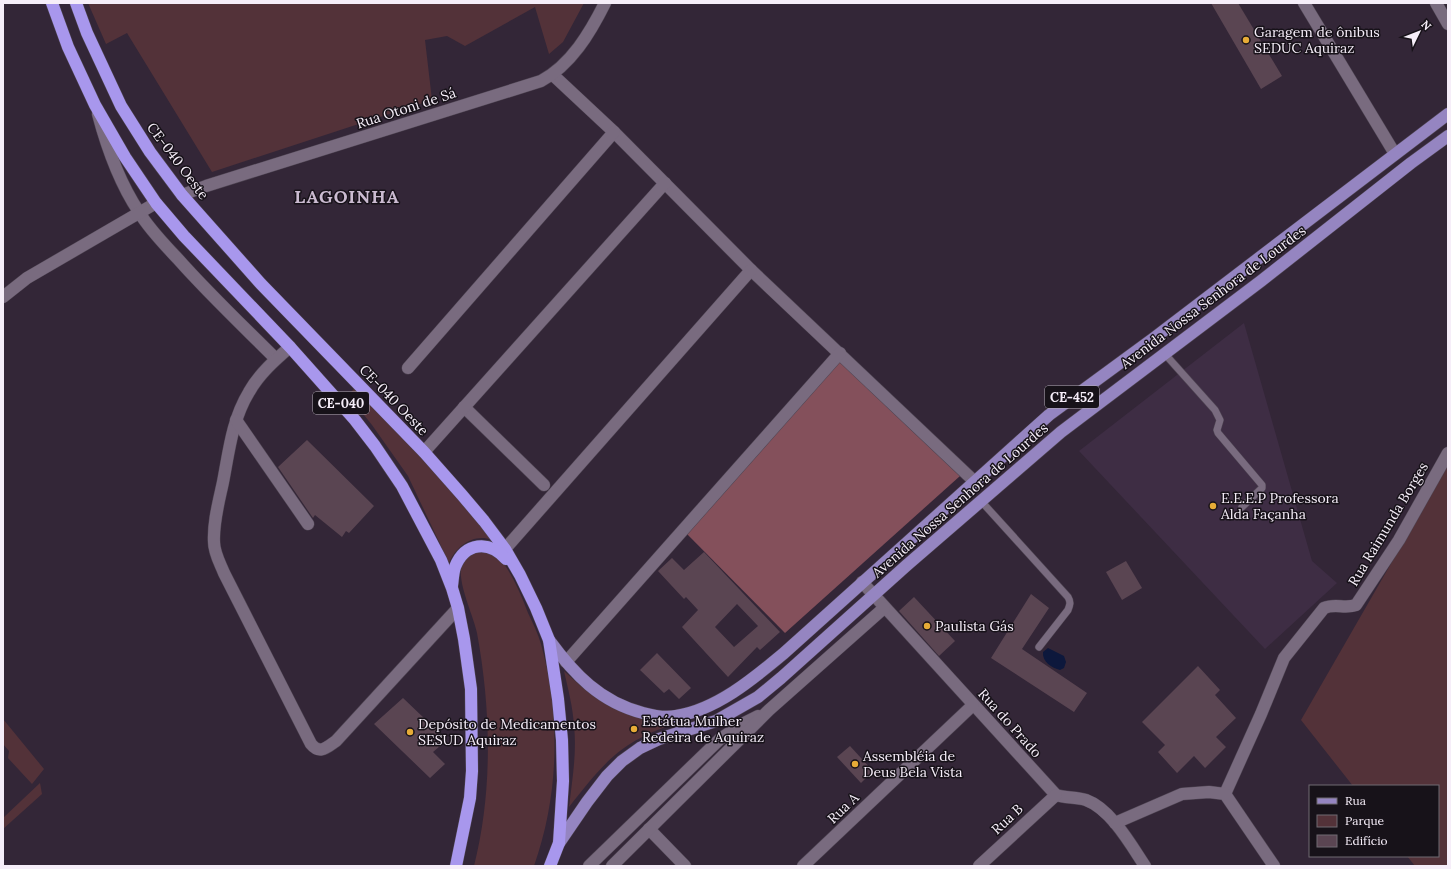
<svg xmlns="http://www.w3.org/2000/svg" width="1451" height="869" viewBox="0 0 1451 869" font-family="Lora,serif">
  <rect width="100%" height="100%" fill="#332637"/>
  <polygon fill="#3e2d44" points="1244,323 1312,561 1337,583 1265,649 1079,451"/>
  <g fill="#533239">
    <polygon points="88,3 584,3 563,42 549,54 535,7 465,46 447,36 425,40 432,100 212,172 127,33 106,44"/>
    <path d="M354,389c50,47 95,98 138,151 -18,-7 -36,6 -43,23l-41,-87 -36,-51 -24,-30z"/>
    <polygon points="1446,468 1448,469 1448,866 1415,866 1407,856 1438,856 1438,786 1353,786 1301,720"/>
    <path d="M473,551h18c4,4 10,8 13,13 10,14 18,33 24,49 5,10 10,21 13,31 20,73 18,151 -7,222h-60c19,-75 17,-157 3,-233 -3,-16 -21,-53 -15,-68 1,-5 8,-10 11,-14z"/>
    <path d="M564,671l19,17 85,34v4c-51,18 -67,41 -99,81 3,-26 8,-54 5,-81 -1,-19 -6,-37 -10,-55z"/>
    <polygon points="3,719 44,769 32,784 8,758 9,751 3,744"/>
    <polygon points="40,783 42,794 3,829 3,818"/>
  </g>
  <polygon fill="#84505b" points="841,357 960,476 785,633 685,532"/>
  <path fill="#0d183c" d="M1048,648l16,8 2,6 -2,6 -4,2c-8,-2 -18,-8 -17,-18z"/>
  <g fill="#5a4552" fill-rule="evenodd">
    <polygon points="1211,3 1238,3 1282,76 1261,89"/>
    <polygon points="307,440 374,506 349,533 346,531 342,537 315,515 313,518 278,467"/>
    <path d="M704,552l76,80 -20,18 -3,-3 -29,30 -46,-50 16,-17 -12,-13 -2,2 -26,-28 14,-13 12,12zM737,604l21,22 -24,21 -19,-20z"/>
    <polygon points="1126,561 1142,588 1122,600 1106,572"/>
    <polygon points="1031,594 1049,608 1022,649 1087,693 1074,712 991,658"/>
    <polygon points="914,597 955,641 939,656 899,611"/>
    <polygon points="657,653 691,688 679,699 669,689 664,693 640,670"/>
    <polygon points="1198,666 1220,690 1215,695 1236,718 1216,737 1226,747 1205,768 1194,756 1177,773 1158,752 1165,745 1142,722"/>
    <polygon points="403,698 447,740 433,752 445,764 430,778 374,724"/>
    <polygon points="850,746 873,771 861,783 837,757"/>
  </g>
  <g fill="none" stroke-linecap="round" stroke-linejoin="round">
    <defs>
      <g id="lane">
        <polyline points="1164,353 1215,410 1220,420 1217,430 1218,433 1262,485 1262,488 1242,507"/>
        <path d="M981,501l87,96c3,5 2,8 0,13l-29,37"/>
      </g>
      <g id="street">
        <polyline points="1304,3 1395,154"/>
        <polyline points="1436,3 1448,24"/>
        <polyline points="553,75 614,132 751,270 974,481"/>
        <path d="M98,114c9,34 21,68 41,98 10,17 25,32 39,47 31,35 65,67 98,100"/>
        <path d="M182,195l24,-9 335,-105c30,-16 49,-48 64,-78"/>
        <path d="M290,347c-15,13 -31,27 -41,45 -17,28 -20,59 -26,90 -4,19 -10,40 -9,60 0,11 6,21 10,31l87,171c9,11 16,3 25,-3l122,-133"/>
        <polyline points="408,368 614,132"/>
        <polyline points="464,407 544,485"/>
        <polyline points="236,420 308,524"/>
        <polyline points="424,452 665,183"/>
        <polyline points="505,549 751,270"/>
        <path d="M862,582l194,213c9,3 20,2 30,5 25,9 45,45 59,66"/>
        <polyline points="566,662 840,353"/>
        <path d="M1225,794l36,-80 23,-56 40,-50c11,-5 21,1 32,-3l43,-65 49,-87"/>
        <polyline points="1115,823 1182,794 1209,792 1225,794 1274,866"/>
        <polyline points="649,829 685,866"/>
        <polyline points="589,866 720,739 744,723 758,716"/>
        <polyline points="612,866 769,710 884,608"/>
        <polyline points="803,866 973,705"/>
        <polyline points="979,866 1056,795"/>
      </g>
      <polyline id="secondary" points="3,297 27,278 156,203"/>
      <g id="primary">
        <path d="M549,640c25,34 51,62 94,73 11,3 23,5 33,3 40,-6 77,-37 107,-62l266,-239 105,-77 294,-224"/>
        <polyline points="559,843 587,802 607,776 622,761 640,748 659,739 716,721 758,697 781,678 907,565 1061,432 1261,281 1411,163 1448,136"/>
      </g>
      <g id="highway">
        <polyline points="52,3 68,47 95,105 125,157 156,203 184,236 290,347 355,420 375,446 402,486 441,560 452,588 458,608 464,639 471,689 472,771 470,798 456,866"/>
        <polyline points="76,3 87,33 121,106 150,152 182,195 261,284 424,452 462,495 484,521 505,549 520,575 536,608 549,640 558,699 562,740 563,781 559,843 550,866"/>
        <path d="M452,586c1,-7 1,-13 3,-19 10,-25 34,-27 51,-8"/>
      </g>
    </defs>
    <use href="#lane" stroke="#4f4553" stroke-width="8"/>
    <use href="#street" stroke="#4f4553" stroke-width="13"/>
    <use href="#secondary" stroke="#4f4553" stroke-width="13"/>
    <use href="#primary" stroke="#4f4553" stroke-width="13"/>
    <use href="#highway" stroke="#4f4553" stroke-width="13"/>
    <use href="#lane" stroke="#796b7f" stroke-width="7"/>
    <use href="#street" stroke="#796b7f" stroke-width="12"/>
    <use href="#secondary" stroke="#796b7f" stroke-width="12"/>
    <use href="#primary" stroke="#9585c1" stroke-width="12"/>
    <use href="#highway" stroke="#a897ed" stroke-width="12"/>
  </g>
  <g fill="#e7ac37" stroke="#171219" stroke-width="1.5">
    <circle cx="1246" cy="40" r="4"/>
    <circle cx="1213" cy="506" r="4"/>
    <circle cx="927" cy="626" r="4"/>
    <circle cx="634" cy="729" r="4"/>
    <circle cx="410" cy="732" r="4"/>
    <circle cx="855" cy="764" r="4"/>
  </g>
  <g text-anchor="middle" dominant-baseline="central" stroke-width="3" stroke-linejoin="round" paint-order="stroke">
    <g fill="#171219" stroke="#b3acb6" stroke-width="1">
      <rect x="1045" y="386" width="54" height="22" rx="3"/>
      <rect x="313" y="392" width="56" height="22" rx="3"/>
    </g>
    <g font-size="13" font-weight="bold" fill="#f6eef9">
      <text x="1072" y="397">CE-452</text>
      <text x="341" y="403">CE-040</text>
    </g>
    <g font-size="14" fill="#f6eef9" stroke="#171219" text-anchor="start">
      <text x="1254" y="32">Garagem de ônibus<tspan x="1254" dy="16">SEDUC Aquiraz</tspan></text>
      <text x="1221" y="498">E.E.E.P Professora<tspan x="1221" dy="16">Alda Façanha</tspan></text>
      <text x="935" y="626">Paulista Gás</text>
      <text x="642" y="721">Estátua Mulher<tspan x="642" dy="16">Redeira de Aquiraz</tspan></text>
      <text x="418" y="724">Depósito de Medicamentos<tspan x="418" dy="16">SESUD Aquiraz</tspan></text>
      <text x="863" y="756">Assembléia de<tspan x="863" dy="16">Deus Bela Vista</tspan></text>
    </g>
    <g font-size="14" fill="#f6eef9" stroke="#171219">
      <text transform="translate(406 108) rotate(-18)">Rua Otoni de Sá</text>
      <text transform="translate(178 161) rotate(53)">CE-040 Oeste</text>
      <text transform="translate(1213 297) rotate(-37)">Avenida Nossa Senhora de Lourdes</text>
      <text transform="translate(394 400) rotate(46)">CE-040 Oeste</text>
      <text transform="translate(960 500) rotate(-41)">Avenida Nossa Senhora de Lourdes</text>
      <text transform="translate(1388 524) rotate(-59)">Rua Raimunda Borges</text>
      <text transform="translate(1010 723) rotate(48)">Rua do Prado</text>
      <text transform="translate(843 808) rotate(-44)">Rua A</text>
      <text transform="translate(1007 819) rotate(-43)">Rua B</text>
    </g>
    <g font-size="18" font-weight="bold" letter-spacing="1" fill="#cbbbd1" stroke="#171219">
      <text x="347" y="196">LAGOINHA</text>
    </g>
  </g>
  <rect width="1451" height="869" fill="none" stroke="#f6eef9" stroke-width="8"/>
  <rect x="1309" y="785" width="130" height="72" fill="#171219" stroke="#706a73"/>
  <rect x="1317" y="798" width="20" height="6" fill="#9585c1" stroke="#706a73"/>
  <text x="1345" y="805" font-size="12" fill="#f6eef9">Rua</text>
  <rect x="1317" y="815" width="20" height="12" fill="#533239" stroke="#706a73"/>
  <text x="1345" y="825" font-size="12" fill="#f6eef9">Parque</text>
  <rect x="1317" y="835" width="20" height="12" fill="#5a4552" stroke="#706a73"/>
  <text x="1345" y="845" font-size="12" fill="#f6eef9">Edifício</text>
  <g transform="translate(1419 32) rotate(47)" stroke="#171219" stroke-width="3" paint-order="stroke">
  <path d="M0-3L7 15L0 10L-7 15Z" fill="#f6eef9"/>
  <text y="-6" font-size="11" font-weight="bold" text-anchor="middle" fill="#f6eef9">N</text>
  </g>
</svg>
